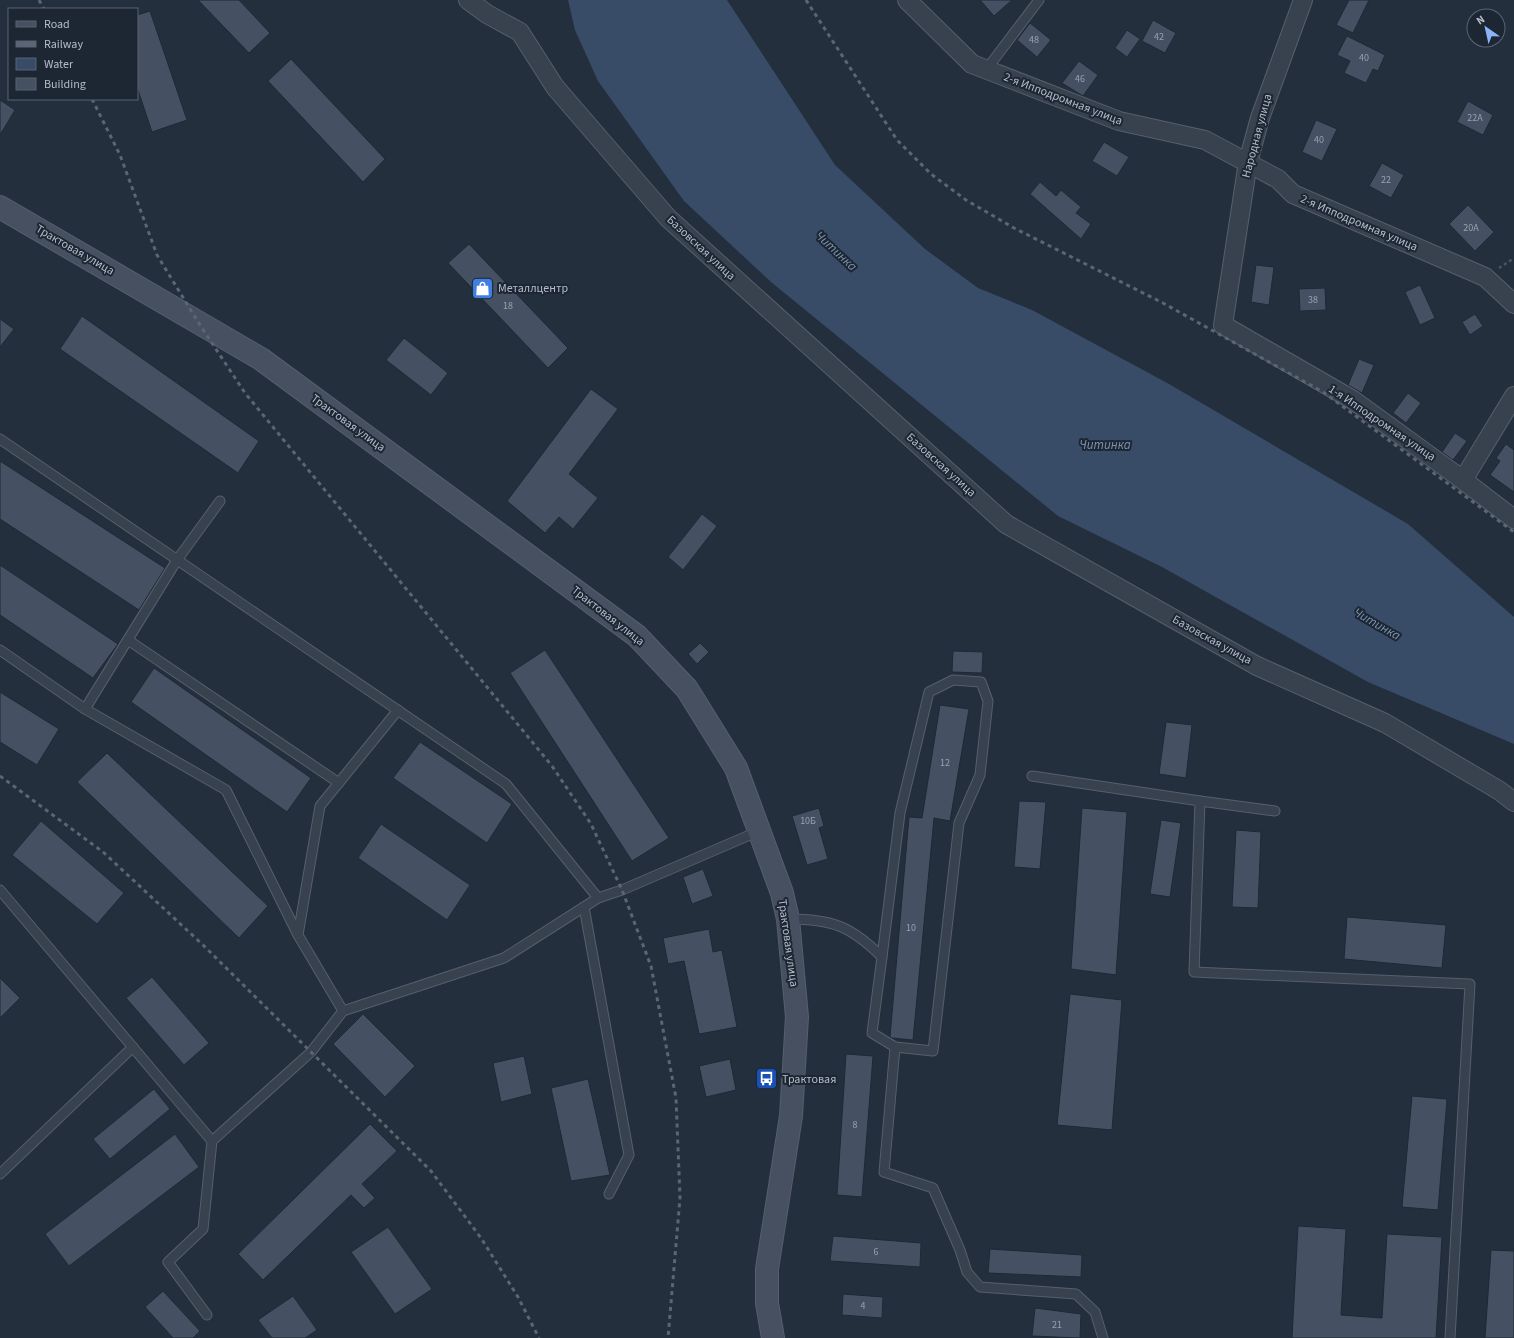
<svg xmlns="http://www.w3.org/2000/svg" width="1514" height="1338" viewBox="0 0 1514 1338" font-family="'Source Sans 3',sans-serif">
  <rect width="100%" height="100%" fill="#242f3e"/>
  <polygon fill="#394c67" points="568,0 727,0 835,165 925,249 978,288 1032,310 1169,384 1408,524 1514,617 1514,744 1368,682 1162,567 1058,516 771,282 684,201 598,81 575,30"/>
  <g fill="#455162" stroke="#1f2835">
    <polygon points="198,0 239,0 270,33 249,53"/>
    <polygon points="980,0 1012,0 994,16"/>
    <polygon points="1349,0 1369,0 1353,33 1336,25"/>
    <polygon points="150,11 187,120 152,132 137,87 137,15"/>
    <polygon points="1153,20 1176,33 1165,53 1142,41"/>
    <polygon points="1030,23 1051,40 1037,57 1017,40"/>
    <polygon points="1127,30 1140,39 1127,57 1115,48"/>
    <polygon points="1347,36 1385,55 1378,71 1373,69 1366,83 1344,73 1350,61 1337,55"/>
    <polygon points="291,59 385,159 363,182 268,81"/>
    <polygon points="1079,61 1098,75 1083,96 1062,83"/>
    <polygon points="0,100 15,110 0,135"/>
    <polygon points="1468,101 1493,115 1483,135 1457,122"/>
    <polygon points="1316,120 1337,129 1322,161 1302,152"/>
    <polygon points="1104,142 1129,157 1117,176 1092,161"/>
    <polygon points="1382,163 1404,175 1391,198 1369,186"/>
    <polygon points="1040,182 1056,196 1061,190 1081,207 1076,213 1091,224 1081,239 1030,194"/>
    <polygon points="1468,205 1494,232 1475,251 1449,224"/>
    <polygon points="469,244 568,348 548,368 448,263"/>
    <polygon points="1256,265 1274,267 1269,305 1251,302"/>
    <polygon points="1420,285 1435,318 1420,325 1405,292"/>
    <polygon points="1325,288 1326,310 1300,311 1299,289"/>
    <polygon points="1475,314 1483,326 1470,335 1462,322"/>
    <polygon points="82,316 259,441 238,473 60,349"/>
    <polygon points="0,319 14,329 0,347"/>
    <polygon points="404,338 448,373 431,395 386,360"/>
    <polygon points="1359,359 1374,365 1362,393 1348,385"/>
    <polygon points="591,389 618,409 569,474 598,498 573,529 559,517 545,533 507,501"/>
    <polygon points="1408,393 1421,403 1406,423 1393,413"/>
    <polygon points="1455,433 1467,441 1453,460 1442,452"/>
    <polygon points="1506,444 1514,450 1514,492 1490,475 1500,461 1496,458"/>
    <polygon points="0,461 165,568 139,610 0,519"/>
    <polygon points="702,514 717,526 683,570 668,557"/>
    <polygon points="0,565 118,644 93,678 0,615"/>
    <polygon points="700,643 709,652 697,664 688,654"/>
    <polygon points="545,650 669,838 632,861 510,673"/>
    <polygon points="953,651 983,652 982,673 952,672"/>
    <polygon points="154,668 311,778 287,812 131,702"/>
    <polygon points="0,692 59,729 37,765 0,742"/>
    <polygon points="940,705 969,709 950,821 934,818 913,1040 892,1038 890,1037 909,817 922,818"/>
    <polygon points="1166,722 1192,725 1186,778 1159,774"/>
    <polygon points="420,742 512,804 487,843 393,778"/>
    <polygon points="107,753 268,906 239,938 77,782"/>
    <polygon points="1019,801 1046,802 1040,869 1014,867"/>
    <polygon points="819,808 824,826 819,828 828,859 807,865 792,816"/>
    <polygon points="1082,808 1127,812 1116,975 1071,969"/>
    <polygon points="1161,820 1181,823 1170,897 1150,894"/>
    <polygon points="41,821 124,893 97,924 12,855"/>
    <polygon points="381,824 470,885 447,920 358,858"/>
    <polygon points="1236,830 1261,832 1258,908 1232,907"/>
    <polygon points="703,869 713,896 692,904 683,877"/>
    <polygon points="1347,917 1446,925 1442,968 1344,959"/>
    <polygon points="709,929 713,952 722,950 737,1027 699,1034 684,961 668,964 663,938"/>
    <polygon points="152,977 209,1043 184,1065 126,998"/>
    <polygon points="0,978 20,998 0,1018"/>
    <polygon points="1070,994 1122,1000 1112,1130 1057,1125"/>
    <polygon points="363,1014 415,1066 385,1097 333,1044"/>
    <polygon points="846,1054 873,1056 862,1197 837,1195"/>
    <polygon points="524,1056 532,1094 501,1102 493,1063"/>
    <polygon points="730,1059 736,1090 706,1097 699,1066"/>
    <polygon points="588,1079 610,1175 571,1181 551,1088"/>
    <polygon points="154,1089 170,1109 110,1159 93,1139"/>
    <polygon points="1412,1096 1447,1099 1438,1210 1402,1207"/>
    <polygon points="370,1124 397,1151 362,1184 375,1198 364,1208 351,1195 263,1280 238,1254"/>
    <polygon points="175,1134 199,1167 69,1266 45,1234"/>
    <polygon points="1298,1226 1346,1229 1341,1315 1382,1318 1387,1234 1442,1237 1436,1338 1292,1338"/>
    <polygon points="388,1227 432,1289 395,1314 351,1252"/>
    <polygon points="833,1236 921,1243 920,1267 830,1261"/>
    <polygon points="990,1249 1082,1255 1081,1277 988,1273"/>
    <polygon points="1491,1250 1514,1251 1514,1338 1485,1338"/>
    <polygon points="163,1291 200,1331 193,1338 173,1338 145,1307"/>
    <polygon points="843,1294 883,1297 882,1318 842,1315"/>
    <polygon points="293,1296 317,1330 305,1338 272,1338 258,1320"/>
    <polygon points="1035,1308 1081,1314 1080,1338 1032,1336"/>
  </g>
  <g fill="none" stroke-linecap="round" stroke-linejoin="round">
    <defs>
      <g id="lane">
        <polyline points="986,70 1039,0"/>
        <polyline points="0,439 506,784 598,898 622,890 759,831"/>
        <polyline points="128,640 339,783"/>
        <polyline points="0,650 85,709 177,560 220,501"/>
        <polyline points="85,709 226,790 298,935 343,1011 504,958 598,898"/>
        <polyline points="1032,776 1200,801 1194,972 1470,984 1450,1338"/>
        <polyline points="1200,801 1275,811"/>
        <polyline points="0,890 212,1141 311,1052 343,1011"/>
        <polyline points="584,907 629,1155 609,1194"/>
        <path d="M788,919c44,0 63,7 94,38l-10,76 23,14 -11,125 49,16 27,62 7,22 13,15 96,7 19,18 8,26"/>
        <polyline points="298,935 320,806 398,710"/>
        <polyline points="882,957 900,813 929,692 953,680 981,682 988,701 980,775 959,823 933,1051 895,1047"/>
        <polyline points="0,1174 133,1047"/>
        <polyline points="207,1315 168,1262 203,1229 212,1141"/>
      </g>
      <g id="street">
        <polyline points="468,0 487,14 520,32 555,87 668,218 1006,524 1257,666 1385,723 1500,791 1514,802"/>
        <polyline points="907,0 972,64 1119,121 1205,140 1278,179 1293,194 1485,277 1514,304"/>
        <polyline points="1303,0 1260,118 1248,162 1223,325 1353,400 1463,480 1514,519"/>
        <polyline points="1463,480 1514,396"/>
      </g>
      <polyline id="secondary" points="0,207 261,359 637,636 687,689 736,768 782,893 788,919 797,1017 791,1116 767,1269 767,1303 773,1338"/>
    </defs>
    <use href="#lane" stroke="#565f6c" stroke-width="11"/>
    <use href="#street" stroke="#565f6c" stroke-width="20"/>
    <use href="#secondary" stroke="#565f6c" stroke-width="24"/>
    <polyline stroke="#44595c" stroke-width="2.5" stroke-dasharray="3 3" stroke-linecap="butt" points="1499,268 1514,258"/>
    <use href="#lane" stroke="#38414e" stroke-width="9"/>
    <use href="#street" stroke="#38414e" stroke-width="18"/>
    <use href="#secondary" stroke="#465061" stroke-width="22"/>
    <g stroke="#5a6575" stroke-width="3" stroke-dasharray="4 4" stroke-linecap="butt">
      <polyline points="39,0 44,9"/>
      <polyline points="806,0 897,140 931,174 966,200 1014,228 1163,303 1323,392 1514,532"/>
      <polyline points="92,99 120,155 157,255 198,322 245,393 552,766 591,824 622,890 651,966 676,1098 680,1198 668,1338"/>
      <polyline points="0,776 103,852 203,945 431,1171 481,1238 518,1297 539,1338"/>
    </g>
  </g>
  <defs>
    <symbol id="shop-square" viewBox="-11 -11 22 22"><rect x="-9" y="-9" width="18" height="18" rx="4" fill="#3f7fe0" stroke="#1d2633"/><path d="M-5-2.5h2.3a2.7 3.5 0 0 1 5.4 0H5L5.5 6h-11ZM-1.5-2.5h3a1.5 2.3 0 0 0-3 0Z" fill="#fff"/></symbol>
    <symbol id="bus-square" viewBox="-11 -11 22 22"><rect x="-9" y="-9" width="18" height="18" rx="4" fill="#1a4fb4" stroke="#1d2633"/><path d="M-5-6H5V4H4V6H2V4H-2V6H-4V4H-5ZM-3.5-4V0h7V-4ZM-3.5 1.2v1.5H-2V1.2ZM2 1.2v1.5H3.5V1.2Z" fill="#fff"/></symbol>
  </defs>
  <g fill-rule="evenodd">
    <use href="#shop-square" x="470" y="276" width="25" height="25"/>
    <use href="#bus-square" x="754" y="1066" width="25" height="25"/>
  </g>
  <g text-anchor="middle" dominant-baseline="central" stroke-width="4" stroke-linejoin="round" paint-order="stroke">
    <g font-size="10" fill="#98a1af">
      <text x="1159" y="37">42</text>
      <text x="1034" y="40">48</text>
      <text x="1364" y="58">40</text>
      <text x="1080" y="79">46</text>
      <text x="1475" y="118">22А</text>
      <text x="1319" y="140">40</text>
      <text x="1386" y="180">22</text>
      <text x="1471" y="228">20А</text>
      <text x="1313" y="300">38</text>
      <text x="508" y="306">18</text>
      <text x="945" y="763">12</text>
      <text x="808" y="821">10Б</text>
      <text x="911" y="928">10</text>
      <text x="855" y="1125">8</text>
      <text x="876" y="1252">6</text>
      <text x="863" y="1306">4</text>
      <text x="1057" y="1325">21</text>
    </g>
    <g font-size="12" fill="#b4bcc9" stroke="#1d2633">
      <text transform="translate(1063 99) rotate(21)">2-я Ипподромная улица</text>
      <text transform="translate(1257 136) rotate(-75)">Народная улица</text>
      <text transform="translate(1359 223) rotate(23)">2-я Ипподромная улица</text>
      <text transform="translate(701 248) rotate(43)">Базовская улица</text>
      <text transform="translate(75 250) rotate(30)">Трактовая улица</text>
      <text transform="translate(348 423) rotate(36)">Трактовая улица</text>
      <text transform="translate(1382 423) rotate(34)">1-я Ипподромная улица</text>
      <text transform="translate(941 465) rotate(42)">Базовская улица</text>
      <text transform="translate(608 616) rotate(38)">Трактовая улица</text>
      <text transform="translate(1212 640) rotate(29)">Базовская улица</text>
      <text transform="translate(788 943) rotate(82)">Трактовая улица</text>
    </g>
    <g font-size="12" fill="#b4bcc9" stroke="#1d2633" text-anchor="start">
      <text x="498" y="288">Металлцентр</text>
      <text x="782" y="1079">Трактовая</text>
    </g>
    <g font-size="13" font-style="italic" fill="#7c92b1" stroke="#1d2633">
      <text transform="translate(836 251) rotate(43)">Читинка</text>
      <text x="1105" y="445">Читинка</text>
      <text transform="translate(1377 624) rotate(30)">Читинка</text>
    </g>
  </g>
  <rect x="8" y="8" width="130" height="92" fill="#1d2633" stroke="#59626f"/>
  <rect x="16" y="21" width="20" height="6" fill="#465061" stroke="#59626f"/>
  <text x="44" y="28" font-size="12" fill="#b4bcc9">Road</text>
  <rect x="16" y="41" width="20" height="6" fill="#5a6575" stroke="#59626f"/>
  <text x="44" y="48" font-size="12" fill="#b4bcc9">Railway</text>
  <rect x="16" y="58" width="20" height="12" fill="#394c67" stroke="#59626f"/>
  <text x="44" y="68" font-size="12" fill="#b4bcc9">Water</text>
  <rect x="16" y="78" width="20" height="12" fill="#455162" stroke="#59626f"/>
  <text x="44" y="88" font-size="12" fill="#b4bcc9">Building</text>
  <g transform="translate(1486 28) rotate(326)"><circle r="19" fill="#1d2633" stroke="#59626f"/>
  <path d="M0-3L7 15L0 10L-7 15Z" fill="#8ab4f8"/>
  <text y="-6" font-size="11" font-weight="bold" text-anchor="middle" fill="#b4bcc9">N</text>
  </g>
</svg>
